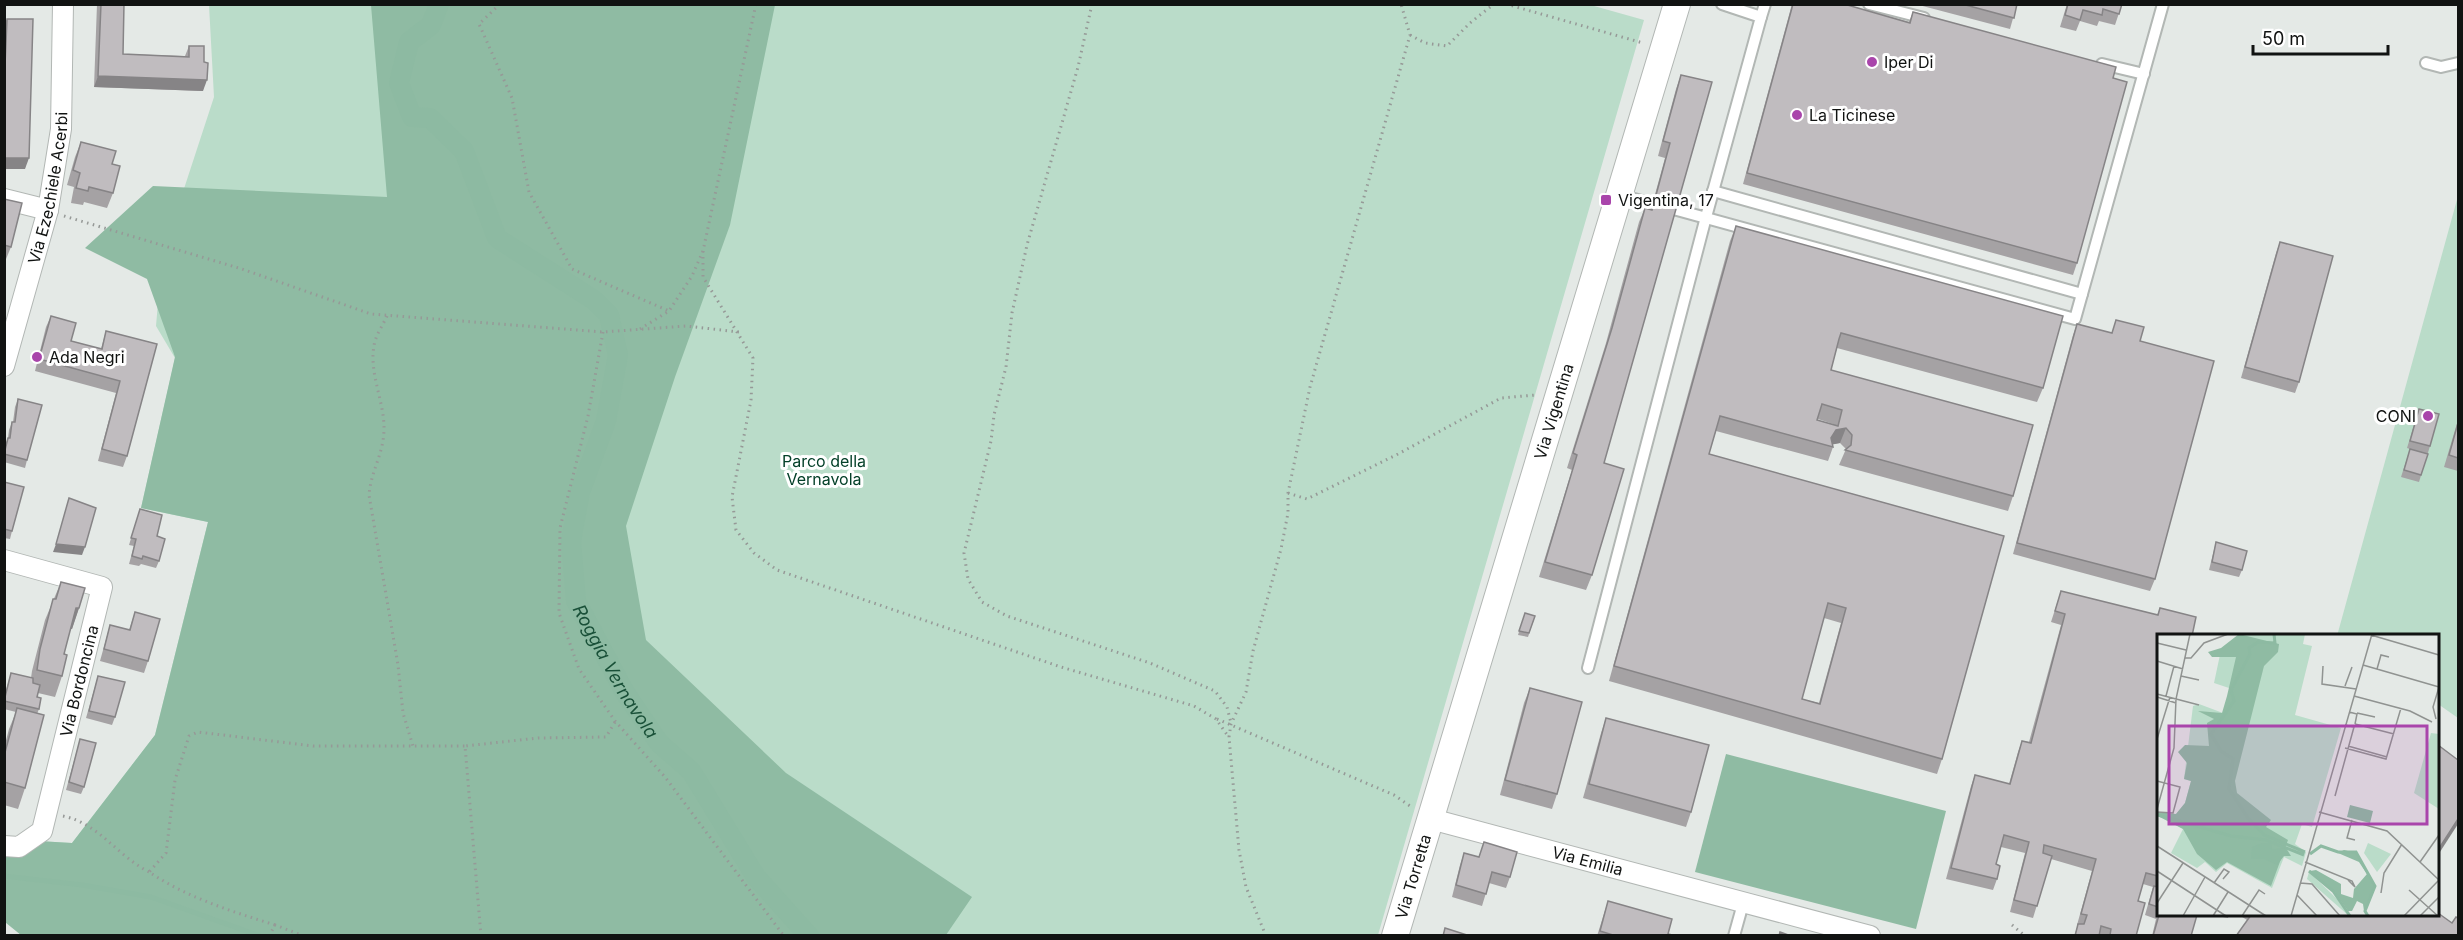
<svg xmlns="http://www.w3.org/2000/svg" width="2463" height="940" viewBox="0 0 2463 940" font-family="Inter,sans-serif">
  <rect width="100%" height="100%" fill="#e4e9e6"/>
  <g fill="#badcc9">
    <polygon points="1587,4 1644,20 1378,935 21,935 5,922 4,839 72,843 155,735 208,522 141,508 175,358 156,326 162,256 214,97 209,5"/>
    <polygon points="2458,196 2458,718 2438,704 2438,636 2337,636"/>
  </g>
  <g fill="#8fbba3">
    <polygon points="371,5 775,5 730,225 675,377 626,526 646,640 786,773 972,897 946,935 21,935 5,922 4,839 72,843 155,735 208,522 141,508 175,357 147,279 85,248 153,186 387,197"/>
    <polygon points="1726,754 1946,811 1916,929 1695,872"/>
  </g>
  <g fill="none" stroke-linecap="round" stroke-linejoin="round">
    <polyline stroke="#8dbaa2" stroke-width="5" points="4,876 82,885 151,897 260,936"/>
    <path stroke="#8dbaa2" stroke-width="20" id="s1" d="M439,4l-8,21 -22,17 -10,41 13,34 18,1 34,33 33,87 97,62 15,15 9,40 -12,66 -26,71 -9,49 5,60 48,90 35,52 32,28 65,106 53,59"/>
    <defs>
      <g id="service">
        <polyline points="1869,4 1924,18"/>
        <polyline points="1761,17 1765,4"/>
        <polyline points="2426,63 2441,67 2458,63"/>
        <polyline points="2102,64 2144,74"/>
        <polyline points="1713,191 2082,294"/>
        <polyline points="1620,195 1652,204"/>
        <polyline points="1677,210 2075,319 2163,4"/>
        <polyline points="1588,668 1706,217 1761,17 1722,4"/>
        <polyline points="1734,936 1744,900"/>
      </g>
      <g id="minor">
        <polyline points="4,199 48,210"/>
        <path id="s2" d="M4,366l44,-156 13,-81 2,-125"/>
        <polyline points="4,560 102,587 42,831 19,847 4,846"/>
        <path id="s3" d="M1431,819l439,117"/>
      </g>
      <g id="tertiary">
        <path id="s4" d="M1395,936l282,-932"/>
      </g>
    </defs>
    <use href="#service" stroke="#b2b7b4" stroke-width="14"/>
    <use href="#minor" stroke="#b2b7b4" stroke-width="22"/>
    <use href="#tertiary" stroke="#b2b7b4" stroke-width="28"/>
    <g stroke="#969997" stroke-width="3" stroke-dasharray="1.5 4.5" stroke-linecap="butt">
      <polyline points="500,4 479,24 512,98 529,192 572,269 669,311"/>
      <polyline points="1092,4 1078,67 1027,245 1012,313 1006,367 994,415 991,441 964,553 968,579 982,602 1007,616 1150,663 1215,691 1227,707 1231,723"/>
      <polyline points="1506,4 1643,43"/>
      <polyline points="1410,35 1425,43 1447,46 1470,23 1494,4"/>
      <polyline points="64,216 242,269 371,314 603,332 686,326 739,332"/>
      <polyline points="703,251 703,277 753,358 751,400 732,497 736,530 754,553 777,570 1061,667 1194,706 1216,719 1228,736"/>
      <path d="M387,316c-4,9 -12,20 -13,30 -5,27 10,55 10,82 0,26 -13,42 -15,67l29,170 5,48 10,33"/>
      <polyline points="640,329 669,311 692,276 703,251 756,4"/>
      <polyline points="603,332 588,416 560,528 559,613 579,669 615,721 665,777 784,936"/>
      <polyline points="1288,493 1307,499 1398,454 1501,398 1536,395"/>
      <polyline points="1217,719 1394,795 1413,808"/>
      <path d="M63,816c37,8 53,39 86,56"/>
      <path d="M275,925c-44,-14 -87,-27 -126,-53l17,-19 9,-73 14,-44 9,-4 115,14h152"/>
      <polyline points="2012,925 2025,936"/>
      <polyline points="269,936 275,925 304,936"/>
      <polyline points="481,936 465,746 538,738 606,737 615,722"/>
      <polyline points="1266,936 1246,887 1239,850 1229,737 1231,724 1246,692 1253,651 1281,549 1288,513 1288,493 1310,387 1410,35 1401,4"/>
    </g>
    <use href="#service" stroke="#fff" stroke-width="10"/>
    <use href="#minor" stroke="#fff" stroke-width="20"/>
    <use href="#tertiary" stroke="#fff" stroke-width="26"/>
  </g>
  <g fill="#a5a2a4" fill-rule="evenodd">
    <polygon points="97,4 124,4 123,54 185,56 189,46 203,91 94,87"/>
    <polygon points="1792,4 1844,4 1909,22 1913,12 2113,78 2077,263 2073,275 1743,184"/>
    <polygon points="1915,4 2017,4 2010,29"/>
    <polygon points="2067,4 2122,4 2115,25 2099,21 2097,26 2080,21 2076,31 2060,27"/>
    <polygon points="7,19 25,169 4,169 4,25"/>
    <polygon points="1681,75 1712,82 1604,463 1592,575 1586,590 1539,577 1572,470 1567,468 1606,343 1639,222 1645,208 1651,209 1665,158 1658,156 1676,89"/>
    <polygon points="81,142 112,164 113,193 107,208 84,202 83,205 71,203 74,187 67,185 75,157"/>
    <polygon points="4,199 11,247 4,264"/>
    <path d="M1736,226l307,162 -6,14 -200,-54 -6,22 182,126 -5,15 -169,-46 7,-16 -6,-6 -7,1v3l-5,14 -112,-30 -7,23 295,82 -62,223 -5,15 -328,-93 121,-440zM1818,419l18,6 -19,-5zM1824,618l17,5 -22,80 -17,-4z"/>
    <polygon points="2280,242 2299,382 2295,393 2241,378 2276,253"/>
    <polygon points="51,316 71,341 101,349 106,331 157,344 127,456 123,467 98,461 116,393 35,371 46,327"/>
    <polygon points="2077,324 2155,579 2150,591 2013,554 2073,335"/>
    <polygon points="18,399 27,460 25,468 4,462 4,447 8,438 9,430 12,422 13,422 15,407"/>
    <polygon points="2419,409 2430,446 2419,482 2401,477 2410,449 2407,448"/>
    <polygon points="2458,420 2458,471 2444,467"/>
    <polygon points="4,482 12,531 10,539 4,538"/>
    <polygon points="140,509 157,536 159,561 156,568 141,564 139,566 129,564 134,546 129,545"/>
    <polygon points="2216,542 2242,570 2239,577 2209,570"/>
    <polygon points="61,582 79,608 72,629 70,629 64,654 62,676 55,697 38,693 37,697 39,709 37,714 25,788 18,809 4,805 4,748 9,729 16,712 4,709 4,697 11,673 31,678 32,671 45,620"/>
    <polygon points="2061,591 2157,615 2160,608 2158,636 2158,885 2157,887 2158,887 2158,915 2191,936 2152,936 2156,919 2145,915 2153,887 2143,884 2138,901 2136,936 2074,936 2078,925 2077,925 2092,871 2051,859 2033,918 2010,912 2025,853 2001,847 1996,864 1997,879 1993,890 1946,879 1971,786 1975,775 2009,784 2018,752 2022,741 2029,742 2061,625 2051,622"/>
    <polygon points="135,612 148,661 144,673 100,661 110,625 129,630"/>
    <polygon points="1525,613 1535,616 1528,637 1518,635"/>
    <polygon points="98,676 115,717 112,725 86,718"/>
    <polygon points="1530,688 1557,794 1552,809 1500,795 1524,703"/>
    <polygon points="1606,718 1691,812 1686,827 1583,798 1601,733"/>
    <polygon points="80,739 84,787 81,794 66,790"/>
    <polygon points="1464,853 1510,877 1506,888 1489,883 1482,906 1452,897 1460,865"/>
    <polygon points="1608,901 1668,934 1673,936 1597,936"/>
    <polygon points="2212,915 2229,915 2228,918"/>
    <polygon points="2239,915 2438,915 2458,936 2247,920"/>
  </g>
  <g fill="#868486">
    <polygon points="98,76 207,80 203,91 94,87"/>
    <polygon points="4,158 29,158 25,169 4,169"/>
    <polygon points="1846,428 1840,443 1830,445 1831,438 1836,430"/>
    <polygon points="56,544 85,547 82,555 53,552"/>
    <polygon points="76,608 79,608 72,629 68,629"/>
    <polygon points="2458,819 2458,824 2438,855 2438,850"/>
  </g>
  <g fill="#c0bcbf" stroke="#868486" stroke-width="1.5" fill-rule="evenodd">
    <polygon points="101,4 124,4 123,54 189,57 189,46 204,46 204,62 208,63 207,80 98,76"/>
    <polygon points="1793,4 1844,4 1910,23 1913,12 2116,67 2113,78 2127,82 2077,263 1747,173"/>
    <polygon points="1962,4 2017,4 2014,18"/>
    <polygon points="2068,4 2122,4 2119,14 2103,9 2102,15 2083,10 2080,20 2065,15"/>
    <polygon points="7,19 33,19 29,158 4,158 4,89"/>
    <polygon points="1681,75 1712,82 1604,463 1624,469 1592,575 1545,562 1577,455 1573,453 1612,328 1645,208 1652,210 1670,143 1663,141"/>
    <polygon points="81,142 116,151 112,164 120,166 113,193 89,187 88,191 76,188 80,173 73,170"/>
    <polygon points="4,199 22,203 11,247 4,245"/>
    <path d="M1736,226l327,90 -20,72 -202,-55 -2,6 -8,31 202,55 -20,71 -168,-46 6,-5 1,-10 -6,-7 -10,2 -5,8 2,9 -113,-31 -11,38 295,82 -62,223 -328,-93zM1822,404l20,6 -4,16 -21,-6zM1828,603l18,5 -26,96 -18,-5z"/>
    <polygon points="2280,242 2333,256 2299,382 2245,367"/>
    <polygon points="51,316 76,323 71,341 102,349 106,331 157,344 127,456 102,449 120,381 39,359"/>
    <polygon points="2116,320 2144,327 2140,341 2214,361 2155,579 2017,543 2077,324 2112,333"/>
    <polygon points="18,399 42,405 27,460 4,454 8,438 10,438 12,422 15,422"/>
    <polygon points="2419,409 2439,414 2430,446 2410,441"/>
    <polygon points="2458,423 2458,458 2449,455"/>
    <polygon points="2410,449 2428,454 2421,475 2404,470"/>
    <polygon points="4,482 24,487 12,531 4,529"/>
    <polygon points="69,498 96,508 85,547 56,544"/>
    <polygon points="140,509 162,515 157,536 165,539 159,561 143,556 142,559 132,556 136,539 131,538"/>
    <polygon points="2216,542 2247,551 2242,570 2212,562"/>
    <polygon points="61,582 85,588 79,608 76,608 64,654 67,655 62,676 37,670 40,649 53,599 56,599"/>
    <polygon points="2061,591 2158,615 2160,608 2196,617 2192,636 2158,636 2158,876 2146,873 2138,901 2145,903 2136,936 2110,935 2111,929 2101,926 2099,936 2075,936 2078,924 2084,924 2087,915 2081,914 2096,859 2044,845 2043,853 2052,856 2037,906 2014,900 2029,842 2004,835 1996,864 2000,866 1997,879 1951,868 1975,775 2010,784 2022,741 2031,743 2065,614 2055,611"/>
    <polygon points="135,612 160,619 148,661 104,649 110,625 130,630"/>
    <polygon points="1525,613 1535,616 1529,633 1519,631"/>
    <polygon points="11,673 33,678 33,683 40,685 37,697 41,698 39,709 4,701"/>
    <polygon points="98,676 125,682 115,717 89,711"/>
    <polygon points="1530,688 1582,702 1557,794 1505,780"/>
    <polygon points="17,708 44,715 25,788 4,782 4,756"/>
    <polygon points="1606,718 1709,745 1691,812 1589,784"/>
    <polygon points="80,739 96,743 84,787 69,782"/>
    <polygon points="2438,745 2458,760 2458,819 2438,850"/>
    <polygon points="1484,842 1517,852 1510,877 1492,872 1486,894 1456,885 1464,853 1479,857"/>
    <polygon points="2154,886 2158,887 2158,907 2149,904"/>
    <polygon points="1608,901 1672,919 1668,934 1673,935 1673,936 1616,936 1600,931"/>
    <polygon points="2438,913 2452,923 2456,917 2458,918 2458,936 2236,936 2251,915 2438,915"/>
    <polygon points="2159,915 2197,915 2191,936 2153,936"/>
    <polygon points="1445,928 1470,936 1443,936"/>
    <polygon points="1780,932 1791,936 1779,936"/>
  </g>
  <g fill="#a945ab" stroke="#fff" stroke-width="2">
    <circle cx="1872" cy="62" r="6"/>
    <circle cx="1797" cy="115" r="6"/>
    <rect x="1600" y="194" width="12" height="12" rx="3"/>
    <circle cx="37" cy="357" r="6"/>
    <circle cx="2428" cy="416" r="6"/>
  </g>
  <g text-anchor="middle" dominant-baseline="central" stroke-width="6" stroke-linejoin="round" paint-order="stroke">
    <g font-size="16" fill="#111312" stroke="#fff" text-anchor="start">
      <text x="1884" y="62">Iper Di</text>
      <text x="1809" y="115">La Ticinese</text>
      <text x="1618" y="200">Vigentina, 17</text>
      <text x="49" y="357">Ada Negri</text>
      <text x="2416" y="416" text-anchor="end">CONI</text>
    </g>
    <g font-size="16" fill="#111312" stroke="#fff">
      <text stroke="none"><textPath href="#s2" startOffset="184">Via Ezechiele Acerbi</textPath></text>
      <text stroke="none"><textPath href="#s4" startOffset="548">Via Vigentina</textPath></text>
      <text transform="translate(79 681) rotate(-76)">Via Bordoncina</text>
      <text stroke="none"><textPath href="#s3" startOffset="162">Via Emilia</textPath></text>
      <text stroke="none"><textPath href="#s4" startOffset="62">Via Torretta</textPath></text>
    </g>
    <g font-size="16" fill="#044029" stroke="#fff">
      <text x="824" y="461">Parco della<tspan x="824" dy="18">Vernavola</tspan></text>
    </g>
    <g font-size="18" font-style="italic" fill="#195038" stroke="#fff">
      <text stroke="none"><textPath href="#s1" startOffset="798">Roggia Vernavola</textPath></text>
    </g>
  </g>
  <g transform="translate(2157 634)">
    <rect width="282" height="282" fill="#e4e9e6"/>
    <path d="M84,0h64l-2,10 9,2 -17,69 46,13 -29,99 -10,-3 -7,20 11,8 -4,14 -18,-9 -12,31 -45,-25 -11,9 -11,-10 -8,6 -26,-15 12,-24 -25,-13 18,-2 9,-11 6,-22 -7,-2 9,-73 6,-2 24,9 7,-20 -1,-5 -15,-5 7,-33zM274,99l8,1v75l-25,-16zM211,209l23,11 -14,18 -13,-19zM152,238l28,27 12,17 -42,-37z" fill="#badcc9"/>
    <path d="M82,0l40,10 -1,8 -14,14 -29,115 2,12 34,27 -5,7 22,13 -17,46 -44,-24 -11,8 -19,-16 -14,-25 -25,-13v-4l18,2 9,-11 6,-22 -7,-2 3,-16 -9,-11 7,-7 24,1 -2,-23 7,-4 -16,-8 24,2 5,-17 9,-39h-24l-4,-5 13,-4zM193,171l23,6 -3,12 -23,-6zM187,216l12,3 19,33 -11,25 -1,-7 -6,-3 -5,10h-4l-14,-20 -24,-20 6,-1 25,14v10l12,4 1,-9 13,-15 -8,-12 -21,-9z" fill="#8fbba3"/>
    <path d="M105,209h9l1,6 14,-1 5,8h-7l-7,9 -13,-6h-13l1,-12z" fill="#8dbaa2"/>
    <path fill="none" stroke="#8dbaa2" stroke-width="3" d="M117,0l1,9 -17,-1 -9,6 1,6 -19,36 3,11 -23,33 10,17 12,8 -4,30 19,29 16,17 41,17M1,181l73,21 35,4 38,15M153,220l11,-8 17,6h18l19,34 -10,25 3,5M152,237l24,20 17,25"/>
    <path fill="none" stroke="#909391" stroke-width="1.5" d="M214,1l68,20M0,9l29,7M28,24h6l13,-15 24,-9M0,27l26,8M206,31l76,22M166,32l-1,18 34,5M220,35l4,-14 8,2M24,42l18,4M188,52l7,-19M0,60l42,11M9,62l8,-30M197,62l56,15 22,11M0,63l19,6M192,78l8,2 -2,10M200,79l18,4M279,85l-3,-12 6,-20M198,90l39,10M0,105l13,-42M191,112l39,11M188,114l41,11 15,-51M0,147l23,6 -7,26 -16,-1M178,162l19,-69 -9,-2M0,175l17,-61 2,-49 14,-65M162,178l68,19 52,49M195,186l-5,18 8,2M0,212l109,70M148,228l47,19 3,6 -7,-7M263,228l19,-27M0,237l69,45M57,249l10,-14 5,3 -6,7M143,249l12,1 28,32M252,256l29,26M224,259l3,-20 18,-29M140,261l20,21M0,269l26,-40M26,282l22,-39M56,282l15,-24M85,282l17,-26 6,4M134,282l81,-282M247,282l35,-36M263,282l19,-19"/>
    <path fill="#a945ab" fill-opacity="0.15" stroke="#a945ab" stroke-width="3" d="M12,92h258v98h-258z"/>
    <rect width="282" height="282" fill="none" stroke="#111312" stroke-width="3"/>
  </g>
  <rect width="2463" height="940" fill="none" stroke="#111312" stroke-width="12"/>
  <path d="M2253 45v9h135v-9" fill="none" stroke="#111312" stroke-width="3"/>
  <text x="2262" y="45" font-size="18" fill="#111312" stroke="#ffffff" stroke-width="4.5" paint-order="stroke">50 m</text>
</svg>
